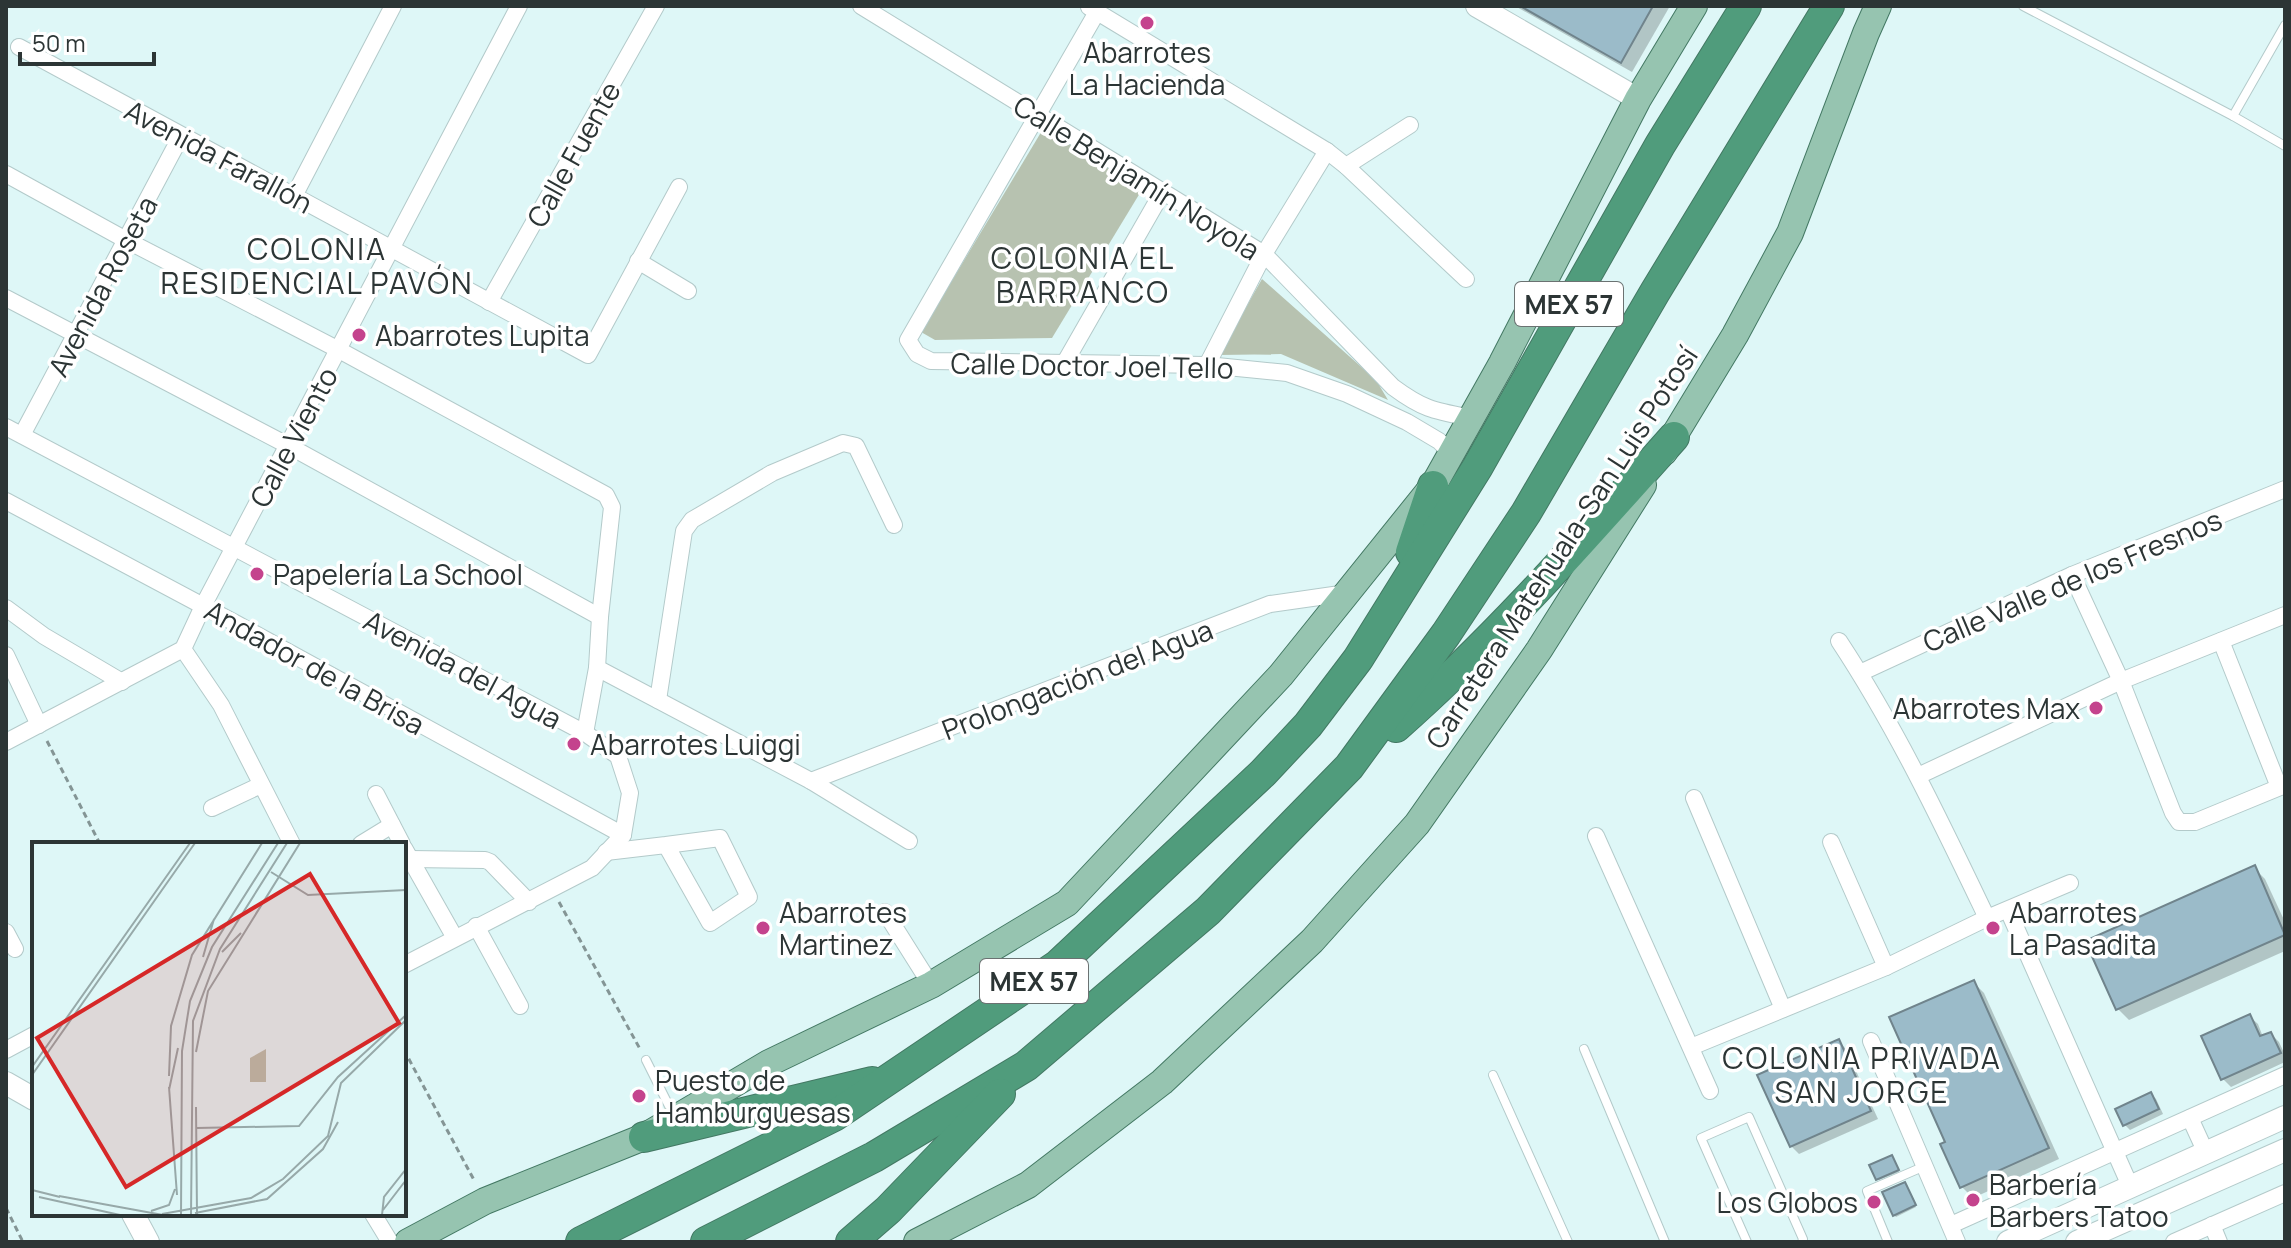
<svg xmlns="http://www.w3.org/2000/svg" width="2291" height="1248" viewBox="0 0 2291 1248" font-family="Manrope,sans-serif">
  <rect width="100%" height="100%" fill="#def7f7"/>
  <g fill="#b7c2b0">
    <polygon points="1043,129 1143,188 1052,338 935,340 921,332"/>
    <polygon points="1262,279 1376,380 1388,400 1281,354 1219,355"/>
  </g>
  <g fill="#0003">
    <polygon points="1515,6 1670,6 1632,72"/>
    <polygon points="2254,868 2265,879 2285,922 2285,951 2129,1020 2118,1009 2088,942"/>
    <polygon points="1973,982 1984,993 2059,1159 1973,1198 1962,1187 1948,1143"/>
    <polygon points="2249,1016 2258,1024 2263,1037 2271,1034 2279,1042 2285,1055 2285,1062 2231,1087 2223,1079"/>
    <polygon points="1838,1041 1846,1049 1878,1119 1799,1154 1791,1146"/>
    <polygon points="2151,1094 2156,1099 2163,1114 2130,1130 2125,1125 2117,1110"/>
    <polygon points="1893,1159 1899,1172 1879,1180 1877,1178"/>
    <polygon points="1906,1187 1916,1207 1896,1217 1894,1215"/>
  </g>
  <g fill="#9bbbc9" stroke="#70848c" stroke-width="2">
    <polygon points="1520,6 1653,6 1621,63"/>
    <polygon points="2255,865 2285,935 2116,1010 2085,941"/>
    <polygon points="1974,980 2049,1148 1960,1188 1940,1144 1945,1142 1889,1017"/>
    <polygon points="2250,1014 2260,1036 2271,1032 2281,1053 2221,1080 2201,1036"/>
    <polygon points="1839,1039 1871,1111 1790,1147 1757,1075"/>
    <polygon points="2151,1092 2159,1109 2123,1126 2115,1109"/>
    <polygon points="1892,1155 1899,1170 1876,1180 1869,1165"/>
    <polygon points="1905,1182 1916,1205 1893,1216 1882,1192"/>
  </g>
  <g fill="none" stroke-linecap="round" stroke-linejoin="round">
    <defs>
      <g id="lane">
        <polyline points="2023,6 2233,116 2285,146"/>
        <polyline points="2233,116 2285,25"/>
        <polyline points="1584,1049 1665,1242"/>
        <polyline points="646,1060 673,1114"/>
        <polyline points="1493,1075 1568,1242"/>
        <polyline points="1747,1242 1701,1138 1749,1117 1803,1239 1802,1242"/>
        <polyline points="1888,1242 1867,1191 1925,1166"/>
      </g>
      <g id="street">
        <path d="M861,6l403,248 129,133c31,23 42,24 79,31"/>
        <polyline points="1089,7 1327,151 1346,166 1466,279"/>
        <polyline points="1097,12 908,340 917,354 931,361 1207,365 1287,373 1347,394 1407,422 1439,441 1452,454"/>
        <polyline points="19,47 588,355 679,187"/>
        <polyline points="1346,166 1410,125"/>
        <polyline points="6,174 126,240 339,350 606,495 612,507 600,617 597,668 585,733"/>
        <polyline points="294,196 393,6"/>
        <polyline points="638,261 688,291"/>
        <polyline points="6,298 289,446 600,617"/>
        <polyline points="489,302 656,6"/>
        <polyline points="1064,364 1163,191"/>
        <polyline points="1207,365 1264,254 1327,151"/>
        <polyline points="6,427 585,733 618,756 630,793 623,835 592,868 404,965"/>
        <polyline points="22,435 181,136"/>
        <polyline points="6,501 237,624 623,835"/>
        <polyline points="2072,575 2121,681 2173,813 2179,822 2195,822 2285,785"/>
        <polyline points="6,608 44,636 122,682"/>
        <path d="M1839,641c58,88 103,183 148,277"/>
        <polyline points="2221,641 2279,787"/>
        <polyline points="183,649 221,705 292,844"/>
        <polyline points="6,655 39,725"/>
        <polyline points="597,668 811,781 909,841"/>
        <polyline points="1860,673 2072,575 2285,489"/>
        <polyline points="658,700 684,531 692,520 772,473 843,443 856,446 894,525"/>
        <polyline points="6,742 183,649 203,606 519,6"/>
        <polyline points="1918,776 2121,681 2285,615"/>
        <polyline points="811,781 1270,604 1347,593"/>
        <polyline points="376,794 402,844"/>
        <polyline points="1694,798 1783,1009"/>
        <polyline points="212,808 261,785"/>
        <polyline points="1596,836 1710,1091"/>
        <polyline points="1831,842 1886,967"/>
        <polyline points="361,844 392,825"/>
        <polyline points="404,848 455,938"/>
        <polyline points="606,852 666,845 710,923 749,897 720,838 666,845"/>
        <polyline points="410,859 485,860 490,862 529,902"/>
        <polyline points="2008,910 2131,1188"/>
        <polyline points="885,912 931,985"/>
        <polyline points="476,926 520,1006"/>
        <polyline points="6,932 15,949"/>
        <polyline points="1871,1041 1957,1242"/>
        <polyline points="1691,1047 1886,967 1987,918 2070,883"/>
        <polyline points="6,1050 34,1035"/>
        <polyline points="2190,1118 2206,1153"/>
        <polyline points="373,1214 390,1242"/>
        <polyline points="1951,1225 2285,1075"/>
        <polyline points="2212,1225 2219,1242"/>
        <polyline points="2174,1242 2285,1193"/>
      </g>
      <g id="secondary">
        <polyline points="1477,6 1638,99"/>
        <polyline points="6,1083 34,1099"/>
        <polyline points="133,1214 148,1242"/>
        <polyline points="2008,1242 2285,1117"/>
        <polyline points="2077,1242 2285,1150"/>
      </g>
      <g id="primary">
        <polyline points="1664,452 1735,335 1790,233 1866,33 1878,6"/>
        <polyline points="408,1242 485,1201 644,1137 769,1063 931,985 1067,903 1281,675 1433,486 1502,363 1638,99 1694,6"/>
        <polyline points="917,1242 1028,1185 1162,1082 1312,941 1417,824 1539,650 1643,485"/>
      </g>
      <g id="highway">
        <polyline points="1411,552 1433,486"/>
        <path d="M1396,727c100,-88 189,-190 278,-290"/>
        <polyline points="644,1137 872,1082"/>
        <polyline points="581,1242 834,1116 1058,965 1263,773 1308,725 1358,659 1477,468 1660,145 1746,6"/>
        <polyline points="706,1242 874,1157 1026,1066 1208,911 1349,767 1446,634 1526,513 1655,292 1829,6"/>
        <polyline points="851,1242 888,1210 1000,1094"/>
      </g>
    </defs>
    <use href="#lane" stroke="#b3caca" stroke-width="10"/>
    <use href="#street" stroke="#b3caca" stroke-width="18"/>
    <use href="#secondary" stroke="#b3caca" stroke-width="24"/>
    <use href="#primary" stroke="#437863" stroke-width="28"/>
    <use href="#highway" stroke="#437863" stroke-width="32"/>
    <g stroke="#849595" stroke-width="3" stroke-dasharray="6 4" stroke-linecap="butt">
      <polyline points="47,741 100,844"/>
      <polyline points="559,902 640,1049"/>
      <polyline points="404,1050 474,1180"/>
      <polyline points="6,1208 23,1242"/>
    </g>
    <use href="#lane" stroke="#fff" stroke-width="8"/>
    <use href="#street" stroke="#fff" stroke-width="16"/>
    <use href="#secondary" stroke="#fff" stroke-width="22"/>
    <use href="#primary" stroke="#96c4b0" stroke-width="26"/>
    <use href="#highway" stroke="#509c7c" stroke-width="30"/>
  </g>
  <g fill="#c4438d" stroke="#fff" stroke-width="3">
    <circle cx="1147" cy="23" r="8"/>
    <circle cx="359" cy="335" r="8"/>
    <circle cx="257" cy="574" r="8"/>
    <circle cx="2096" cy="708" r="8"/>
    <circle cx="574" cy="744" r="8"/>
    <circle cx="763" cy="928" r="8"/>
    <circle cx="1993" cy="928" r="8"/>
    <circle cx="639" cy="1096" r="8"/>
    <circle cx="1973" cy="1200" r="8"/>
    <circle cx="1874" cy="1202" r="8"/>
  </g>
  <g text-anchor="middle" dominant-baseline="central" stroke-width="7" stroke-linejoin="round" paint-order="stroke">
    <g fill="#fff" stroke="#6b7272" stroke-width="2">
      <rect x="1515" y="282" width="108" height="44" rx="6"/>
      <rect x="980" y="959" width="108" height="44" rx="6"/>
    </g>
    <g font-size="26" font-weight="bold" fill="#2c3535">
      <text x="1569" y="304">MEX 57</text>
      <text x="1034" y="981">MEX 57</text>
    </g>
    <g font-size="28" fill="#2c3535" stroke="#fff" text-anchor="start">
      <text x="1147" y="52" text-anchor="middle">Abarrotes<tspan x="1147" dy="32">La Hacienda</tspan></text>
      <text x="375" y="335">Abarrotes Lupita</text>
      <text x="273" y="574">Papelería La School</text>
      <text x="2080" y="708" text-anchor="end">Abarrotes Max</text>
      <text x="590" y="744">Abarrotes Luiggi</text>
      <text x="779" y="912">Abarrotes<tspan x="779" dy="32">Martinez</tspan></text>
      <text x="2009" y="912">Abarrotes<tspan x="2009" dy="32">La Pasadita</tspan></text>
      <text x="655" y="1080">Puesto de<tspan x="655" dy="32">Hamburguesas</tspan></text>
      <text x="1989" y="1184">Barbería<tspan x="1989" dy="32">Barbers Tatoo</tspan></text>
      <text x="1858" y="1202" text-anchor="end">Los Globos</text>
    </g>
    <g font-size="28" fill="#2c3535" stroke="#fff">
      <text transform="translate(573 154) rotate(-61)">Calle Fuente</text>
      <text transform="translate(219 156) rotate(28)">Avenida Farallón</text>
      <text transform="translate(1137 177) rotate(32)">Calle Benjamín Noyola</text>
      <text transform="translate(102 286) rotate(-62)">Avenida Roseta</text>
      <text transform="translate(1092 365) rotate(1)">Calle Doctor Joel Tello</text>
      <text transform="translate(293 437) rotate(-62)">Calle Viento</text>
      <text transform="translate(1561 547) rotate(-57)">Carretera Matehuala-San Luis Potosí</text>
      <text transform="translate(2072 580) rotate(-23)">Calle Valle de los Fresnos</text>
      <text transform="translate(315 667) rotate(29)">Andador de la Brisa</text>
      <text transform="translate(463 669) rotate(28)">Avenida del Agua</text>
      <text transform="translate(1077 679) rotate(-21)">Prolongación del Agua</text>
    </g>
    <g font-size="30" letter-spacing="2" fill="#2c3535" stroke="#fff">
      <text x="317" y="248">COLONIA<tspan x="317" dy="34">RESIDENCIAL PAVÓN</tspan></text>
      <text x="1083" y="257">COLONIA EL<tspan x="1083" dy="34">BARRANCO</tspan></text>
      <text x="1862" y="1057">COLONIA PRIVADA<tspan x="1862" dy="34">SAN JORGE</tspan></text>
    </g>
  </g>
  <g transform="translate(32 842)">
    <rect width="374" height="374" fill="#def7f7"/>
    <path d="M234,207v33h-16v-24z" fill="#b7c2b0"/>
    <path fill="none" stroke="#97a9a9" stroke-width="2" d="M239,30l37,23 98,-5M190,110l19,-19M171,115l11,-38M164,210l12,-61 92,-148M0,225l158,-224M0,233l163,-232M137,234l2,-50 21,-71 70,-112M137,245l8,108M137,248l9,-42M164,265l1,108M165,286l102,-2 39,-49 68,-62M0,348l28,7M27,354l104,19M7,355l81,18M351,368l23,-30M119,369l18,-6 6,-16M163,371l72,-14 56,-50 15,-27M130,372l89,-16 32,-19 45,-43 13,-53 65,-63M149,373l1,-164 8,-50 22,-54 66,-104M159,373l2,-194 27,-72 67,-106M350,373l2,-18 22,-28"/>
    <path fill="#d62828" fill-opacity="0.15" stroke="#d62828" stroke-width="4" d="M278,32l89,149 -273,164 -89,-149z"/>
    <rect width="374" height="374" fill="none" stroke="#2c3535" stroke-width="4"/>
  </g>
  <rect width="2291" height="1248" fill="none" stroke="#2c3535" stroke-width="16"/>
  <path d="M20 52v12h134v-12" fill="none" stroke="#2c3535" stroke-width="4"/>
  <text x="32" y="52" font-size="24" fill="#2c3535" stroke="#ffffff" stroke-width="6" paint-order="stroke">50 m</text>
</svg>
